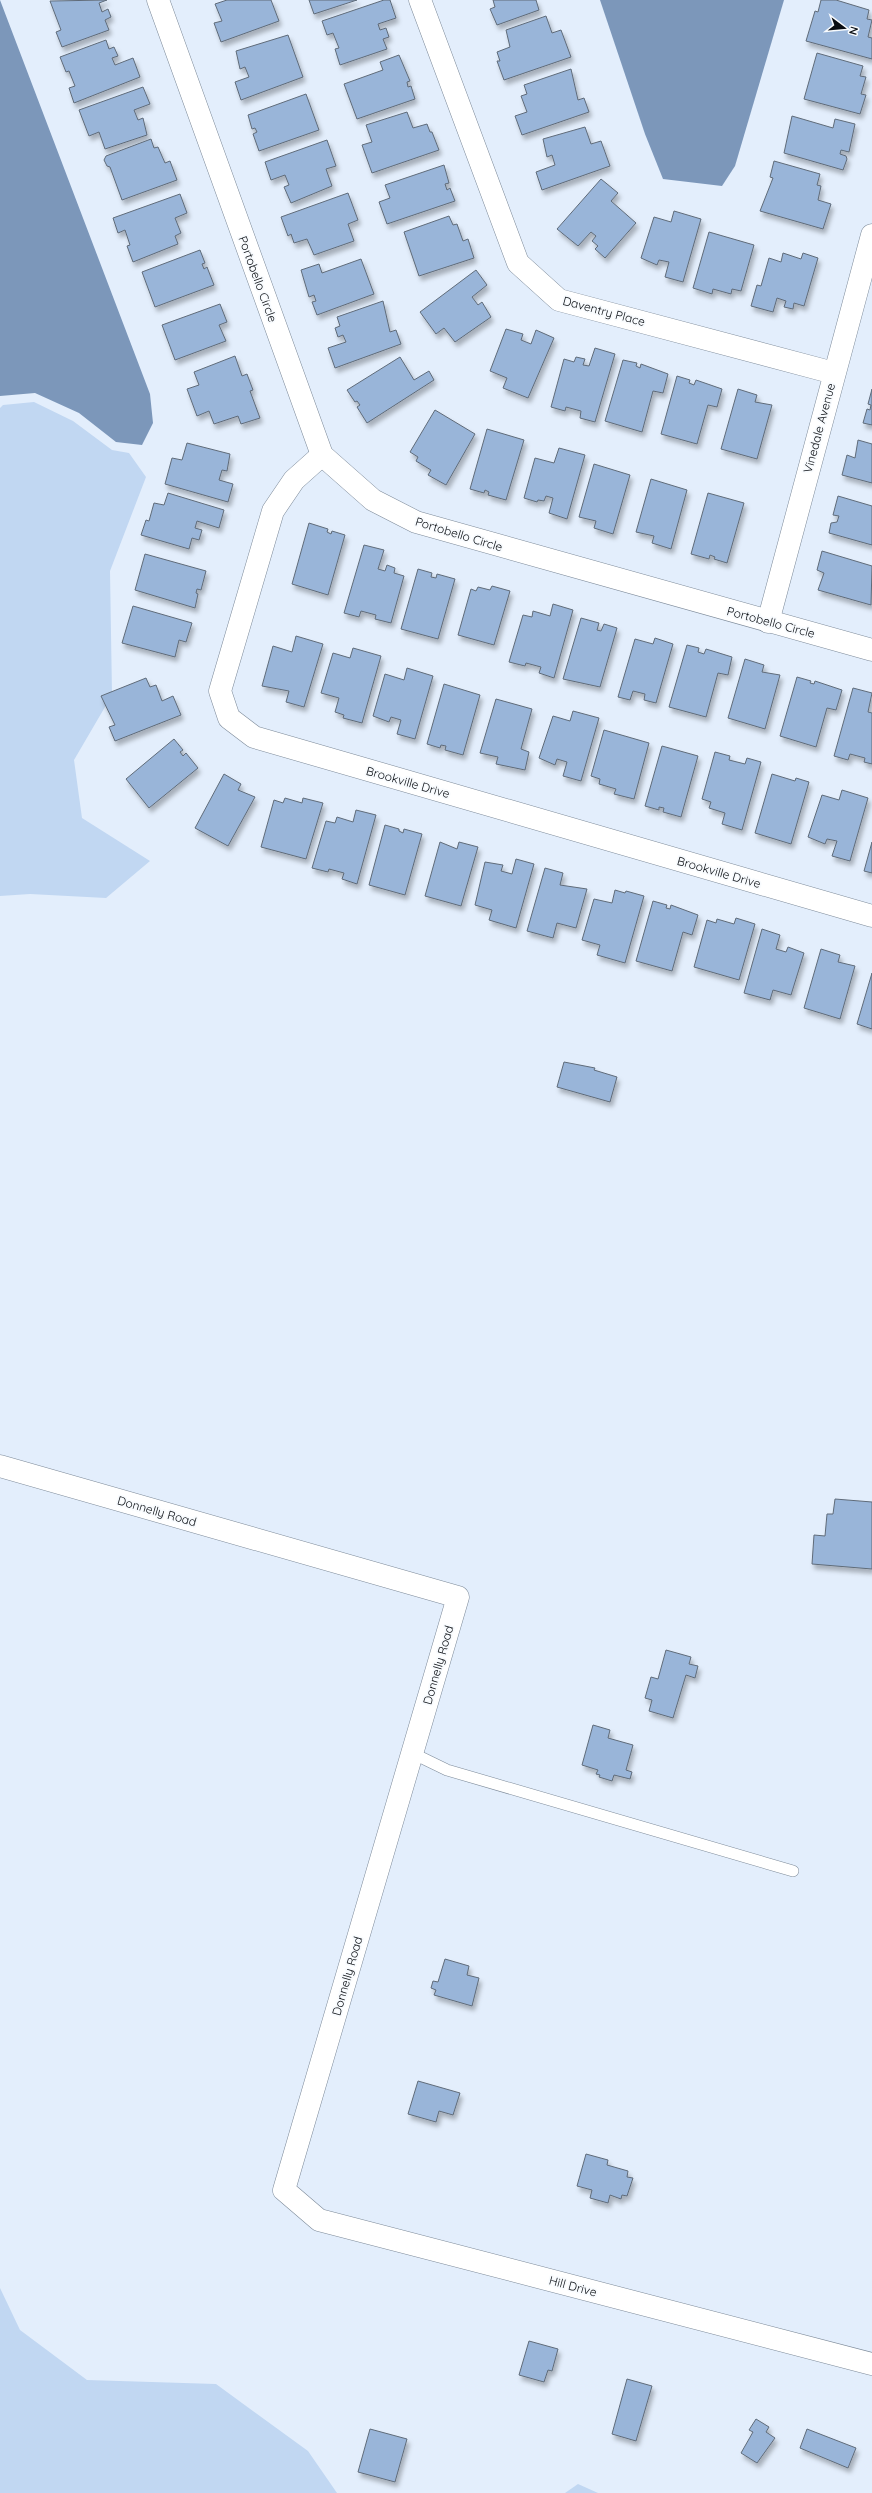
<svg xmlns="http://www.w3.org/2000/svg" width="872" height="2493" viewBox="0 0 872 2493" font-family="Quicksand,sans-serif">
  <defs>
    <filter id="shadow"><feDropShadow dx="2.5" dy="4.5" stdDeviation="2" flood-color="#0004"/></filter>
  </defs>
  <rect width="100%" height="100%" fill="#e3eefc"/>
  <g fill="#c1d7f2">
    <polygon points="34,402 73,421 112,450 129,453 146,477 110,571 112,695 74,760 82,818 150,861 106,898 30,894 0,896 0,408 3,405"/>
    <polygon points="0,2288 20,2330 87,2380 216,2384 308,2451 337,2493 0,2493"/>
    <polygon points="578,2484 598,2493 565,2493"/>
  </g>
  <g fill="#7c97ba">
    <polygon points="0,0 150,394 153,423 142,445 116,442 79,413 35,393 0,396"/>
    <polygon points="600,0 784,0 735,166 722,186 663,179 645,134"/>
  </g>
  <g fill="#99b5d9" stroke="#5f6b79" filter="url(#shadow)">
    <polygon points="107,0 99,3 102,12 108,9 111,17 105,20 109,30 62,47 56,32 61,30 50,1"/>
    <polygon points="227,0 271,0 279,21 221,42 214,23 222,21 215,4"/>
    <polygon points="309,0 357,0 314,14"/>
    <polygon points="384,0 390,0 396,18 378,24 380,30 386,28 389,37 383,39 387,49 340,65 335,49 339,48 333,33 327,35 322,21"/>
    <polygon points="493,0 536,0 539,10 497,25 490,9 495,7"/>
    <polygon points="821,0 836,0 869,10 867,19 872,20 868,37 872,38 872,59 806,41 815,11 818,12"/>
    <polygon points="546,16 552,33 561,30 571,57 504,80 497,61 500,61 497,52 510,47 506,30"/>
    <polygon points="288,35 303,77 241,100 235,82 249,77 245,67 240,69 236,51"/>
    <polygon points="106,40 109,49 114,47 118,56 112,58 115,65 133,58 140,77 74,103 69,88 75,86 69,71 66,72 60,57"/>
    <polygon points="817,53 863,66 860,76 866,77 861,94 866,95 860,114 804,99"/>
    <polygon points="399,55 410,81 407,82 408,87 411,86 415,99 357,119 344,84 383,70 380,62"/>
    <polygon points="571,69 578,100 584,98 589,112 522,135 515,116 527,112 521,96 527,94 524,85"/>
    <polygon points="143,87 150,104 134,110 138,120 143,118 147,135 105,149 99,132 89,136 79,110"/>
    <polygon points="306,94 319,130 259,151 253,134 257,132 255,128 252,129 248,115"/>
    <polygon points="407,112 413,128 427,124 430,132 432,132 439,150 372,173 362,145 372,142 366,125"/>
    <polygon points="792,116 833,128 835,119 855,124 849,152 841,150 840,154 846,156 847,159 843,170 784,153"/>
    <polygon points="585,127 591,144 601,141 610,166 542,190 536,172 555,165 552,155 547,157 543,139"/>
    <polygon points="151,139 154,148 158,147 165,163 170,161 177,180 122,200 110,167 107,166 104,160 106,156"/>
    <polygon points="327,140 336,166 326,169 332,186 291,203 284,187 289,185 285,175 271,180 265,162"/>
    <polygon points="774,161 820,174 817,185 821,186 818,200 831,204 823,229 760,211 773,178 770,177"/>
    <polygon points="444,165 449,183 445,184 447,190 450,188 455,201 387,224 379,202 390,198 385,185"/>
    <polygon points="601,179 618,193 611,201 636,223 605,258 595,249 598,246 592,241 596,236 591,232 578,246 557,229"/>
    <polygon points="348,193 358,220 348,224 354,241 314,255 307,239 294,243 291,234 288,236 281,217"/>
    <polygon points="180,194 187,213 175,218 181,233 175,236 178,244 133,262 127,246 130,245 125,230 118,233 113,218"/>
    <polygon points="674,211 701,219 683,282 665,277 669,262 659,260 657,265 641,258 654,217 671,222"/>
    <polygon points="449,216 453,225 457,224 463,241 468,239 474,258 419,276 404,232"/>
    <polygon points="709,232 754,245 741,291 732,289 731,294 713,289 712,294 693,288"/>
    <polygon points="200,250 205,263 202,264 204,269 207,267 214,285 155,307 142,272"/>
    <polygon points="783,253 801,259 803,253 818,258 804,306 794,303 793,309 784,307 786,301 777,298 773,312 751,306 757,285 761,286 769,258 781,262"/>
    <polygon points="361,259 374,294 317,315 312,302 316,301 314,295 309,297 301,270 319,264 322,273"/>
    <polygon points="476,270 487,285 472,297 478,305 482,302 491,317 455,342 444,328 436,334 420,312"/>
    <polygon points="383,301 390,332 396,330 401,344 335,368 328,348 346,342 343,335 338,337 335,328 340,326 337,317"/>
    <polygon points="220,304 227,322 219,325 226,341 175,360 162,325"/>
    <polygon points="506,329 523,334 521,340 531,344 536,330 554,338 528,398 503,388 507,378 490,371"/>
    <polygon points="595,348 615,354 595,422 580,418 581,411 566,407 565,411 551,407 564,359 574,362 576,357 585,359 583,365 589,366"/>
    <polygon points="235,356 242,376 247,374 253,390 250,391 260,418 241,424 238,416 214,424 209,411 197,416 187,389 199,385 194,372"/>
    <polygon points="400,357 414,380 429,371 434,380 367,423 357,407 360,405 357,401 355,402 347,390"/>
    <polygon points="623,360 637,363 636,366 640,368 641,364 668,374 663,393 653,391 642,432 605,421"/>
    <polygon points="677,376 690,380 689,383 694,385 696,380 722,389 717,407 708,405 697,444 661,434"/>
    <polygon points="738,389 757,395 755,402 772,405 757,459 721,449"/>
    <polygon points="872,389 872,425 863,423 867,409 870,410 871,405 868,404"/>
    <polygon points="435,410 475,434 446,485 428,475 431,470 416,461 418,457 410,452"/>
    <polygon points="487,429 524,440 506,500 488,495 489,492 485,490 484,493 470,489"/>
    <polygon points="858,440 872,444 872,483 842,475 847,455 855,458"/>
    <polygon points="187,443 230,454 227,471 222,470 219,480 233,484 228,502 165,484 172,458 182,460"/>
    <polygon points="559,448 585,455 567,519 549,513 553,498 546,496 544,501 538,500 537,502 524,498 535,458 554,463"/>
    <polygon points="594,464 630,475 613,534 594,528 596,521 579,517"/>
    <polygon points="651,479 687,490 671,549 652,543 654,536 636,532"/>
    <polygon points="168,493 224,510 219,528 197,521 195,528 202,530 199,540 192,538 189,549 141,535 146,520 149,521 154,503 164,505"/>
    <polygon points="708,493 744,503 727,563 714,559 715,557 710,555 709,559 691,554"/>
    <polygon points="838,496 872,506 872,545 829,533 831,523 837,522 839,516 833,515"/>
    <polygon points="309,523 328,529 327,532 331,534 332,531 345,535 328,595 292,584"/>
    <polygon points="364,545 384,550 378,569 385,571 387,565 395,568 394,573 404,576 391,623 375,619 376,615 361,611 359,617 344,613"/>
    <polygon points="822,551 872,566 871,605 818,590 824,573 817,570"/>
    <polygon points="145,554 206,571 201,590 197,589 196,593 198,594 195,608 135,590"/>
    <polygon points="418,569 432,573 431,577 436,578 437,574 455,579 438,639 401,629"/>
    <polygon points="492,586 510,591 494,645 458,635 471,589 476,591 478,587 490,590"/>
    <polygon points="553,604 573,610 554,678 539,673 541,667 526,663 525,666 509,662 523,615 532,617 533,611 550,616"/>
    <polygon points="133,606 192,623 186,642 179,640 175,657 122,643"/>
    <polygon points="581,618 599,623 597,630 601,631 604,624 617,628 600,687 563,679"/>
    <polygon points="296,636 323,644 304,707 286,702 289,691 262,686 273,646 292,652"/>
    <polygon points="655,638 673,644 656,703 644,700 645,694 633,691 630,700 618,697 635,639 653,644"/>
    <polygon points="687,645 699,648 698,652 704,654 706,649 732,657 728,675 718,673 706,717 669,707"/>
    <polygon points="353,648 381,656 362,723 343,718 344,715 335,712 339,698 321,693 333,653 350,658"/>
    <polygon points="745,659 764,665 762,672 780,675 765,729 728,718"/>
    <polygon points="407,668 433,676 415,739 397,734 401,720 391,717 389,722 373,716 385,674 404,680"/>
    <polygon points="797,677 811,681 810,683 814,684 815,681 842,690 836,710 827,708 816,747 780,736"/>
    <polygon points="146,678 150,687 156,685 162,701 173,696 181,715 115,741 109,727 115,725 101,696"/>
    <polygon points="444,684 480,695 463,755 445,750 446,746 441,745 440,748 427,744"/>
    <polygon points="853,688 872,693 868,712 872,713 872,764 864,762 865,758 850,754 848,760 834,756"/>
    <polygon points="496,699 532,709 521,749 529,752 525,770 496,764 498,757 480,753"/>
    <polygon points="573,711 599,718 581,781 563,776 567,762 557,759 555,765 539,758 553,716 570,721"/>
    <polygon points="604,730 649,743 634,799 614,794 616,789 599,784 600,779 591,776"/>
    <polygon points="174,739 183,750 180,752 183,756 186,753 198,768 149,808 126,779"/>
    <polygon points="662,746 698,756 681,817 663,812 664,808 659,807 659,810 645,806"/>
    <polygon points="715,752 730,756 729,760 745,764 747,758 761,762 742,830 722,824 725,813 709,808 711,802 702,799"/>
    <polygon points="224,774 241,784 238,790 255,797 228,846 195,828"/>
    <polygon points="772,774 795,781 796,778 809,782 791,844 755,833"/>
    <polygon points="842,790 868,798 850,861 832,856 837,841 827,839 825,844 808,837 822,795 839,800"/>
    <polygon points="285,798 302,803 303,798 323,803 306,859 261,847 274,800 283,803"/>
    <polygon points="356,810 376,815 357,884 342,879 344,873 329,869 328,872 312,868 326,821 335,823 337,817 353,822"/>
    <polygon points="385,825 399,829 399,831 403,833 404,829 422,834 405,895 369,885"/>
    <polygon points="440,842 457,849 459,842 478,847 461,906 425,896"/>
    <polygon points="872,842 872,873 864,871"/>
    <polygon points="516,859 534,864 516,928 489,920 492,910 475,905 485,862 503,865 501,871 512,874"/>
    <polygon points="545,868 563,873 560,885 587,889 576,928 557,923 553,938 527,931"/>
    <polygon points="615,890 625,893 626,891 644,896 625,963 597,955 600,945 582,940 594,899 612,903"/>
    <polygon points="653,901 667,905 666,908 670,909 671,905 698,915 692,935 683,932 672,971 636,961"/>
    <polygon points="736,918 755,924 739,980 694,967 707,920 716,923 717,919 734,924"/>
    <polygon points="762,929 780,935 776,949 786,952 788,947 804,953 791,995 773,990 770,1000 744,993"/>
    <polygon points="821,949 840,955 838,962 855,966 840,1019 804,1008"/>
    <polygon points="872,973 872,1029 857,1024"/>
    <polygon points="564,1062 595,1068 594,1070 617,1077 610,1102 557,1087"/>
    <polygon points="835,1499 872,1502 872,1569 812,1564 814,1535 825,1536 827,1514 833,1514"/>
    <polygon points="666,1650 691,1657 689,1664 698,1666 695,1678 686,1675 673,1718 649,1711 652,1700 645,1698 651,1677 658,1679"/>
    <polygon points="593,1725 610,1730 608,1738 633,1745 626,1770 632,1772 630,1779 614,1775 612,1781 599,1777 600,1775 596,1774 598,1770 582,1765"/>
    <polygon points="445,1959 469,1966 467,1975 479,1978 472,2006 434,1995 436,1990 431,1988 433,1981 438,1982"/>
    <polygon points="418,2081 460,2093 453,2115 439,2111 436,2122 408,2114"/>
    <polygon points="586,2154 608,2160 607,2165 628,2171 627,2177 633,2178 627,2196 622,2195 621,2199 610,2195 608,2203 590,2198 592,2190 577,2186"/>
    <polygon points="529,2341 558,2349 552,2371 548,2370 544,2382 519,2375"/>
    <polygon points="627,2379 652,2386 636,2441 612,2434"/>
    <polygon points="756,2419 769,2427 766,2432 775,2438 757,2463 741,2453 753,2432 749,2430"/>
    <polygon points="370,2429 407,2439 395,2482 358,2472"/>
    <polygon points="807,2429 856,2448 848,2468 800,2448"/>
  </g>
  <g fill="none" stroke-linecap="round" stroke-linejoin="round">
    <defs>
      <polyline id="service" points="412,1753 447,1770 793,1871"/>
      <g id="minor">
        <polyline points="158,0 322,455 373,500 416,522 872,650"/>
        <polyline points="420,0 518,263 559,300 834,373"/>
        <polyline points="322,455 294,480 273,511 220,691 229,718 254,737 872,916"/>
        <polyline points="768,622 872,235"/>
        <polyline points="0,1466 458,1597 284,2190 319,2220 872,2364"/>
      </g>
    </defs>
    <use href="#service" stroke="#7d8a99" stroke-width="12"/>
    <use href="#minor" stroke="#7d8a99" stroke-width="23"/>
    <use href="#service" stroke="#fff" stroke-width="11"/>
    <use href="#minor" stroke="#fff" stroke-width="22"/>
  </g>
  <g text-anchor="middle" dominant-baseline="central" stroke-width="3.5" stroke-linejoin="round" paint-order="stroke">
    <g font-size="12" fill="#080c11" stroke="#f8fbfe">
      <text transform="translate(258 279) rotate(70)">Portobello Circle</text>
      <text transform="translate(604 311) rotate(15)">Daventry Place</text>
      <text transform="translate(819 428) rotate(-75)">Vinedale Avenue</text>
      <text transform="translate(459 534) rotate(17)">Portobello Circle</text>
      <text transform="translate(771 622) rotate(15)">Portobello Circle</text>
      <text transform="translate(408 782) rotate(16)">Brookville Drive</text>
      <text transform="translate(719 872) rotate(16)">Brookville Drive</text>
      <text transform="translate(157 1511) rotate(16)">Donnelly Road</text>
      <text transform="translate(438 1665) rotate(-74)">Donnelly Road</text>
      <text transform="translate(347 1976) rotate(-74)">Donnelly Road</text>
      <text transform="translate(573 2286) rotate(15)">Hill Drive</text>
    </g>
  </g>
  <g transform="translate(844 28) rotate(106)" stroke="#f8fbfe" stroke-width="3" paint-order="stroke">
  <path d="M0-3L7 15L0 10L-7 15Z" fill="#080c11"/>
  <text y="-6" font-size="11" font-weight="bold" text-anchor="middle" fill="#080c11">N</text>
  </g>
</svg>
